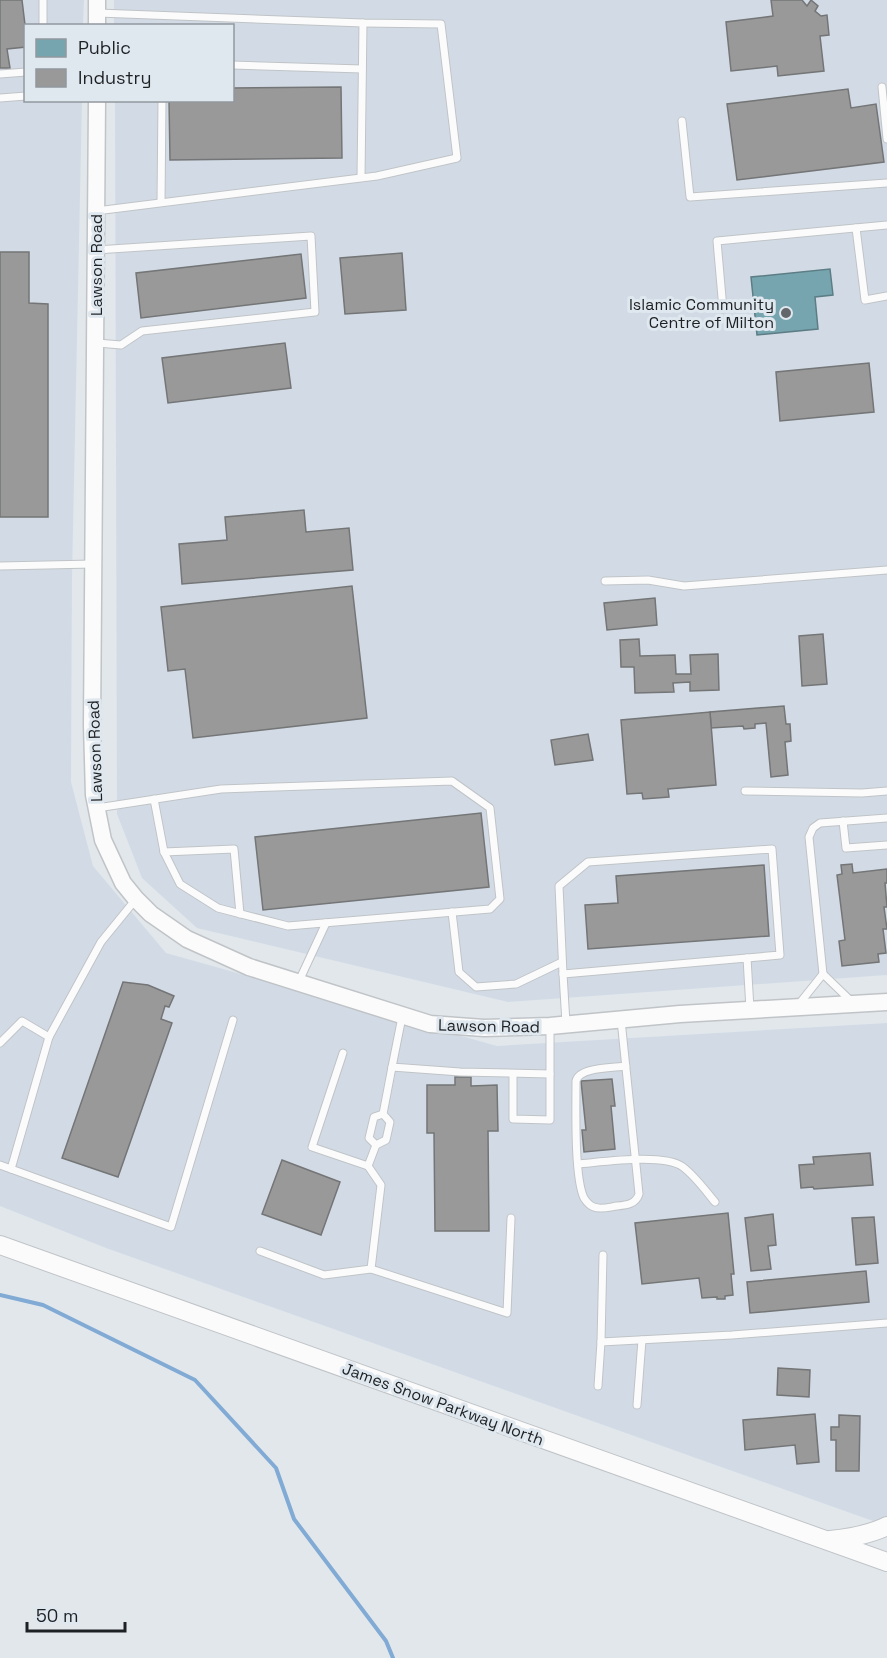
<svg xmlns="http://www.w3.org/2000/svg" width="887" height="1658" viewBox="0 0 887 1658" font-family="'Space Grotesk',sans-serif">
  <rect width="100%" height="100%" fill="#e2e7ec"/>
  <g fill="#d2dbe5">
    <polygon points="0,0 84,0 83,25 26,26 26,100 82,101 72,576 71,782 93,866 166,953 497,1046 887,1023 887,1526 106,1248 0,1206"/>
    <polygon points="114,0 887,0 887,975 508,1002 197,928 142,878 117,814 115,101 232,100 232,26 114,25"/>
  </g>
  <polygon fill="#76a5af" stroke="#5c7d85" stroke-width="1.5" points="830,269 833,295 815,297 818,329 757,335 751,277"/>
  <g fill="#999" stroke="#747576" stroke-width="1.5">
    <polygon points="0,0 22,0 26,33 26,47 7,49 10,68 0,68"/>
    <polygon points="771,0 802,0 807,6 811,0 818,6 815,11 821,16 827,15 829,35 820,36 824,71 778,76 777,66 731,71 726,22 773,16"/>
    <polygon points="341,87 342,158 170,160 169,100 232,100 232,88"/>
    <polygon points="848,89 851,108 876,104 884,162 737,180 727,104"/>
    <polygon points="0,252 29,252 29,303 48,304 48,517 0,517"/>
    <polygon points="402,253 406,310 345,314 340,258"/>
    <polygon points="301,254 306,298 141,318 136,273"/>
    <polygon points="285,343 291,388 168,403 162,358"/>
    <polygon points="869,363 874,412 780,421 776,372"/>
    <polygon points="304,510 306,532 349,528 353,570 182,584 179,544 227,540 225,517"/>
    <polygon points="352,586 367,718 193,738 185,669 168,671 161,607"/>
    <polygon points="655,598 657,625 607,630 604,603"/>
    <polygon points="823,634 827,684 802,686 799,636"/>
    <polygon points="639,639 640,656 675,655 676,674 691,674 690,655 718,654 719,690 690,691 690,682 673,683 674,692 635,693 634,667 621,667 620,640"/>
    <polygon points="784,706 786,724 790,724 791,741 785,742 788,775 771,777 766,723 755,724 755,728 744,729 743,726 711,728 710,712"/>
    <polygon points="710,712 716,785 668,789 669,797 643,799 642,793 627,794 621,720"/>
    <polygon points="588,734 593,760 555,765 551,740"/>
    <polygon points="481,813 489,887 263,910 255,837"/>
    <polygon points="852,864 853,873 887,869 887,883 885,883 887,907 884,907 887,929 883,929 886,953 878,954 879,962 842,966 839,941 845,940 837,875 842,874 841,865"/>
    <polygon points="764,865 769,936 588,949 585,905 618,903 616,876"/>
    <polygon points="123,982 148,985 174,996 169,1007 165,1006 161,1019 172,1023 118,1177 62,1158"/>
    <polygon points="455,1077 471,1077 471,1086 497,1085 498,1131 488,1131 489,1231 435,1231 434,1133 427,1133 427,1085 455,1085"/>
    <polygon points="612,1079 615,1106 611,1106 615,1149 584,1152 582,1130 586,1130 581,1081"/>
    <polygon points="870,1153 873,1185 814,1189 813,1187 801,1188 799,1165 814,1164 813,1157"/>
    <polygon points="282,1160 340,1182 321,1235 262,1214"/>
    <polygon points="728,1213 734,1274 731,1274 733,1295 725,1296 725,1299 717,1299 717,1297 702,1298 699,1278 642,1284 635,1223"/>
    <polygon points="773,1214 776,1245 768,1246 771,1269 751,1271 745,1218"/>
    <polygon points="874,1217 878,1263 856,1265 852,1218"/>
    <polygon points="866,1271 869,1302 750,1313 747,1282"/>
    <polygon points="778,1368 810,1370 809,1397 777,1395"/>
    <polygon points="815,1414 819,1462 797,1464 795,1445 745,1450 743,1420"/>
    <polygon points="839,1415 860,1416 859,1471 836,1471 836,1440 831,1440 831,1427 839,1427"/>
  </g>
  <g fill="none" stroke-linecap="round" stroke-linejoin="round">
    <polyline stroke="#81abd4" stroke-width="4" points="0,1295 43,1305 195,1380 276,1468 294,1519 386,1641 393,1658"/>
    <defs>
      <g id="service">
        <polyline points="43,26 43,0"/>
        <polyline points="232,65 362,69"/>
        <polyline points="0,74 26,72"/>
        <polyline points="882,87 887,139"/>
        <polyline points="0,98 26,96"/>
        <polyline points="682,121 690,197 887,183"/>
        <polyline points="361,177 363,23"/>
        <polyline points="161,202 162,100"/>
        <polyline points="96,211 377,176 457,158 441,24 363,23 98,13"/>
        <polyline points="856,228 865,300 887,296"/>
        <polyline points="96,250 311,236 315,312 142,331 121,345 97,343"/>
        <polyline points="723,309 717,241 887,225"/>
        <polyline points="0,566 93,564"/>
        <polyline points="605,581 648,580 684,586 887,570"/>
        <polyline points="745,791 862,793 887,791"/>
        <polyline points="97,808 221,789 452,781 490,808 500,899 490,909 288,926 218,908 180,884 164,852 154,799"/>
        <polyline points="843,821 846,848 887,845"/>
        <polyline points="164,852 234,849 240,914"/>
        <polyline points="136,899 101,942 49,1037 11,1169 171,1227 233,1020"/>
        <polyline points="452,912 459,972 476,987 516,984 562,962"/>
        <polyline points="563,974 559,886 588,862 772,849 780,955 747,958"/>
        <polyline points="823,974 809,837 813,828 820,823 887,818"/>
        <polyline points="299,981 326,923"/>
        <polyline points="799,1004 823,974 852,1002"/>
        <polyline points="402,1017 392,1067 460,1072 550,1074 550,1028"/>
        <path d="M621,1020l18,174c-3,10 -12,11 -22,12 -7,1 -17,4 -23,1 -4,-1 -8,-6 -10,-9 -10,-21 -8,-91 -8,-117 3,-14 36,-13 50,-15"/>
        <polyline points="566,1023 563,974 747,958 750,1009"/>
        <polyline points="0,1043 22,1021 49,1037"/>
        <polyline points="343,1053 312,1147 368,1166 376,1145"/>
        <polyline points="513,1074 513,1119 550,1120 550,1074"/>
        <polyline points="383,1114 374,1117 369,1138 376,1145 386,1140 390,1122 383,1114 392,1067"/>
        <path d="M578,1164c25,-2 86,-11 105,3 12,9 22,23 32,35"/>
        <polyline points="0,1165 11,1169"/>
        <polyline points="368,1166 381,1185 371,1269 507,1313 511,1218"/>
        <polyline points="260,1251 324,1275 371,1269"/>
        <polyline points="603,1255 601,1342 732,1335 887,1323"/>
        <polyline points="598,1386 601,1342"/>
        <polyline points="637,1405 642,1340"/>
      </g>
      <g id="tertiary">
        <polyline points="97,26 97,0"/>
        <polyline points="97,100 92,725 94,795 103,840 123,883 136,899 151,914 187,939 249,967 430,1024 484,1028 550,1026 680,1014 887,1002"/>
      </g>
      <g id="secondary">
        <polyline points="0,1245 887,1562"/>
        <path d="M830,1540c20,-2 39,-5 57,-14"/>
      </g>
    </defs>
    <use href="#service" stroke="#c0c4c7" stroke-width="9"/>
    <use href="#tertiary" stroke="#c0c4c7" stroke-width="19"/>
    <use href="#secondary" stroke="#c0c4c7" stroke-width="20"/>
    <use href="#service" stroke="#fbfbfc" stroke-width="7"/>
    <use href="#tertiary" stroke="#fbfbfc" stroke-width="16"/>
    <use href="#secondary" stroke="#fbfbfc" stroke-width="18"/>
  </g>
  <circle fill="#63666a" stroke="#dfe7ef" stroke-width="2" cx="786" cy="313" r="6"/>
  <g text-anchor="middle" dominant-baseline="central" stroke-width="6" stroke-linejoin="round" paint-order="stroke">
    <g font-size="16" fill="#1e2124" stroke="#dfe7ef">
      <text transform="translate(96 265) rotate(-90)">Lawson Road</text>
      <text transform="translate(95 751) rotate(-92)">Lawson Road</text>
      <text transform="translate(489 1026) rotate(1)">Lawson Road</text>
      <text transform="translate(443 1404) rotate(20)">James Snow Parkway North</text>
    </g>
    <g font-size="16" fill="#1e2124" stroke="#dfe7ef" text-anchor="end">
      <text x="774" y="304">Islamic Community<tspan x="774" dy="18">Centre of Milton</tspan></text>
    </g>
  </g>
  <rect x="24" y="24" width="210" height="78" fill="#dfe7ef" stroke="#92989e" stroke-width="1.5"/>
  <rect x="36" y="39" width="30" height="18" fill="#76a5af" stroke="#92989e" stroke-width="1.5"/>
  <text x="78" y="54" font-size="18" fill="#1e2124">Public</text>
  <rect x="36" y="69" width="30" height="18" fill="#999999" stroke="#92989e" stroke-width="1.5"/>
  <text x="78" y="84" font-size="18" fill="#1e2124">Industry</text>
  <path d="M27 1622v9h98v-9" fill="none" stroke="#1e2124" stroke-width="3"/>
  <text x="36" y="1622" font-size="18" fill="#1e2124" stroke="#dfe7ef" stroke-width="4.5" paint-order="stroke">50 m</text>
</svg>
